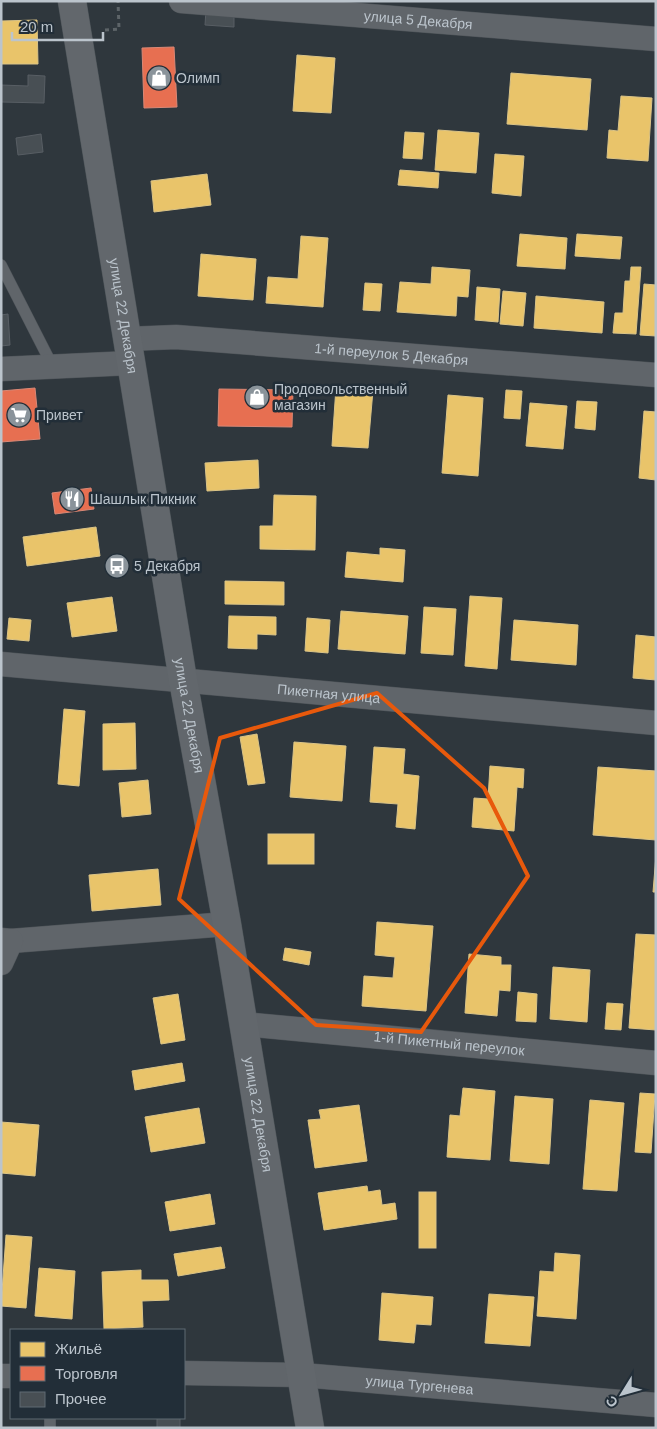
<svg xmlns="http://www.w3.org/2000/svg" width="657" height="1429" viewBox="0 0 657 1429" font-family="Helvetica,sans-serif">
  <rect width="100%" height="100%" fill="#2f373d"/>
  <g fill="#e9c46a" stroke="#dbc487">
    <polygon points="37,20 38,64 1,64 1,21"/>
    <polygon points="297,55 335,58 331,113 293,111"/>
    <polygon points="511,73 591,79 587,130 507,124"/>
    <polygon points="621,96 652,98 648,161 607,158 609,130 618,131"/>
    <polygon points="438,130 479,133 476,173 435,170"/>
    <polygon points="405,132 424,133 422,159 403,158"/>
    <polygon points="495,154 524,156 521,196 492,193"/>
    <polygon points="400,170 439,173 438,188 398,185"/>
    <polygon points="207,174 211,205 154,212 151,181"/>
    <polygon points="520,234 567,238 565,269 517,266"/>
    <polygon points="577,234 622,237 620,259 575,256"/>
    <polygon points="301,236 328,238 323,307 266,303 268,277 298,279"/>
    <polygon points="201,254 256,259 253,300 198,296"/>
    <polygon points="432,267 470,270 468,297 457,296 456,316 397,312 400,282 431,284"/>
    <polygon points="631,267 641,267 636,334 613,333 615,313 623,313 625,281 630,281"/>
    <polygon points="365,283 382,284 380,311 363,310"/>
    <polygon points="644,284 656,285 656,336 640,335"/>
    <polygon points="477,287 500,289 498,322 475,320"/>
    <polygon points="503,291 526,293 523,326 500,324"/>
    <polygon points="536,296 604,302 602,333 534,328"/>
    <polygon points="336,387 373,390 368,448 332,446"/>
    <polygon points="506,390 522,391 520,419 504,418"/>
    <polygon points="448,395 483,398 478,476 442,473"/>
    <polygon points="577,401 597,402 595,430 575,428"/>
    <polygon points="530,403 567,406 563,449 526,446"/>
    <polygon points="644,411 656,412 656,480 639,478"/>
    <polygon points="258,460 259,488 207,491 205,463"/>
    <polygon points="274,495 316,496 315,550 260,549 260,526 273,526"/>
    <polygon points="96,527 100,556 27,566 23,537"/>
    <polygon points="380,548 405,550 403,582 345,577 347,552 380,555"/>
    <polygon points="225,581 284,582 284,605 225,604"/>
    <polygon points="470,596 502,598 497,669 465,666"/>
    <polygon points="112,597 117,631 72,637 67,603"/>
    <polygon points="424,607 456,609 453,655 421,653"/>
    <polygon points="341,611 408,616 405,654 338,649"/>
    <polygon points="229,616 276,617 276,635 257,634 257,649 228,648"/>
    <polygon points="9,618 31,620 29,641 7,639"/>
    <polygon points="307,618 330,620 328,653 305,651"/>
    <polygon points="514,620 578,625 576,665 511,660"/>
    <polygon points="636,635 656,637 656,680 633,678"/>
    <polygon points="64,709 85,711 79,786 58,784"/>
    <polygon points="135,723 136,769 103,770 103,724"/>
    <polygon points="257,734 265,783 248,785 240,737"/>
    <polygon points="294,742 346,746 342,801 290,797"/>
    <polygon points="374,747 405,749 403,774 419,776 415,829 396,827 398,804 370,802"/>
    <polygon points="490,766 524,769 523,788 517,787 514,831 472,827 474,798 488,799"/>
    <polygon points="598,767 656,771 656,840 593,835"/>
    <polygon points="148,780 151,814 122,817 119,783"/>
    <rect x="268" y="834" width="46" height="30"/>
    <polygon points="656,855 656,892 653,892"/>
    <polygon points="158,869 161,905 92,911 89,875"/>
    <polygon points="377,922 433,926 426,1011 362,1006 364,976 393,978 395,957 375,955"/>
    <polygon points="636,934 656,935 656,1030 629,1028"/>
    <polygon points="285,948 311,952 309,965 283,960"/>
    <polygon points="469,954 501,957 501,965 511,965 510,991 499,990 497,1016 465,1013"/>
    <polygon points="553,967 590,970 587,1022 550,1019"/>
    <polygon points="518,992 537,994 536,1022 516,1021"/>
    <polygon points="178,994 185,1040 161,1044 153,998"/>
    <polygon points="607,1003 623,1004 621,1030 605,1029"/>
    <polygon points="182,1063 185,1081 135,1090 132,1071"/>
    <polygon points="463,1088 495,1091 490,1160 447,1157 450,1115 460,1116"/>
    <polygon points="640,1093 655,1094 651,1153 635,1152"/>
    <polygon points="515,1096 553,1099 549,1164 510,1161"/>
    <polygon points="590,1100 624,1103 617,1191 583,1189"/>
    <polygon points="359,1105 367,1161 315,1168 308,1120 321,1119 319,1110"/>
    <polygon points="199,1108 205,1143 151,1152 145,1117"/>
    <polygon points="1,1122 39,1125 35,1176 1,1173"/>
    <polygon points="367,1186 368,1192 380,1190 382,1205 395,1203 397,1219 324,1230 318,1193"/>
    <rect x="419" y="1192" width="17" height="56"/>
    <polygon points="210,1194 215,1224 170,1231 165,1202"/>
    <polygon points="6,1235 32,1237 26,1308 1,1306"/>
    <polygon points="221,1247 225,1268 178,1276 174,1254"/>
    <polygon points="555,1253 580,1255 576,1319 537,1316 540,1271 554,1272"/>
    <polygon points="39,1268 75,1271 72,1319 35,1316"/>
    <polygon points="141,1270 141,1280 168,1280 169,1300 142,1301 143,1327 104,1329 102,1272"/>
    <polygon points="382,1293 433,1297 431,1325 416,1324 414,1343 379,1340"/>
    <polygon points="489,1294 534,1297 530,1346 485,1343"/>
  </g>
  <g fill="#e76f51" stroke="#da8876">
    <polygon points="174,47 177,107 144,108 142,48"/>
    <polygon points="35,388 40,439 1,442 1,391"/>
    <polygon points="219,389 293,390 292,427 218,426"/>
    <polygon points="91,488 94,509 55,514 52,493"/>
  </g>
  <g fill="#484f54" stroke="#585e64">
    <polygon points="206,10 234,12 234,27 205,25"/>
    <polygon points="28,75 45,76 44,103 1,102 1,85 28,86"/>
    <polygon points="41,134 43,152 18,155 16,138"/>
    <polygon points="8,314 10,345 1,346 1,315"/>
    <rect x="157" y="1418" width="23" height="10"/>
  </g>
  <g fill="none" stroke-linecap="round" stroke-linejoin="round">
    <defs>
      <g id="lane">
        <polyline points="1,265 53,367"/>
        <polyline points="50,1418 50,1428"/>
      </g>
      <g id="street">
        <path id="s1" d="M181,1l475,38"/>
        <path id="s2" d="M127,339l49,-2 480,38"/>
        <polyline points="1,369 131,363"/>
        <path id="s3" d="M1,664l655,59"/>
        <polyline points="1,940 11,941 227,924"/>
        <polyline points="1,963 11,941"/>
        <path id="s4" d="M244,1024l412,39"/>
        <path id="s5" d="M184,1373l118,2 354,30"/>
        <polyline points="1,1376 11,1376"/>
      </g>
      <g id="primary">
        <path id="s6" d="M72,1l111,679 44,244 83,504"/>
      </g>
    </defs>
    <use href="#lane" stroke="#4d5358" stroke-width="12"/>
    <use href="#street" stroke="#4d5358" stroke-width="25"/>
    <use href="#primary" stroke="#4d5459" stroke-width="29"/>
    <polyline stroke="#5d6468" stroke-width="3" stroke-dasharray="4 4" stroke-linecap="butt" points="105,30 119,29 118,1"/>
    <use href="#lane" stroke="#60656a" stroke-width="11"/>
    <use href="#street" stroke="#60656a" stroke-width="24"/>
    <use href="#primary" stroke="#62676c" stroke-width="28"/>
  </g>
  <path fill="none" stroke="#e8590c" stroke-width="4" stroke-linejoin="round" d="M377,693l107,95 44,88 -107,156 -105,-7 -137,-126 41,-161z"/>
  <defs>
    <symbol id="shop-disc" viewBox="-11 -11 22 22"><circle r="9.5" fill="#8a939a" stroke="#222e38"/><path d="M-5-2.5h2.3a2.7 3.5 0 0 1 5.4 0H5L5.5 6h-11ZM-1.5-2.5h3a1.5 2.3 0 0 0-3 0Z" fill="#fff"/></symbol>
    <symbol id="supermarket-disc" viewBox="-11 -11 22 22"><circle r="9.5" fill="#8a939a" stroke="#222e38"/><path d="M-6-5.5h2.5l.6 2H6L4.5 2H-2.5L-4.4-4H-6ZM-1.5 3.2a1.3 1.3 0 1 0 .1 0ZM3 3.2a1.3 1.3 0 1 0 .1 0Z" fill="#fff"/></symbol>
    <symbol id="restaurant-disc" viewBox="-11 -11 22 22"><circle r="9.5" fill="#8a939a" stroke="#222e38"/><path d="M-5-6h1v4h1v-4h1v4h1v-4h1v5L-1.5 .5V6h-2V.5L-5-1ZM5-6V6H3V1.5H1.5Q1.5-4 5-6Z" fill="#fff"/></symbol>
    <symbol id="bus-disc" viewBox="-11 -11 22 22"><circle r="9.5" fill="#8a939a" stroke="#222e38"/><path d="M-5-6H5V4H4V6H2V4H-2V6H-4V4H-5ZM-3.5-4V0h7V-4ZM-3.5 1.2v1.5H-2V1.2ZM2 1.2v1.5H3.5V1.2Z" fill="#fff"/></symbol>
  </defs>
  <g fill-rule="evenodd">
    <use href="#shop-disc" x="145" y="64" width="28" height="28"/>
    <use href="#shop-disc" x="243" y="383" width="28" height="28"/>
    <use href="#supermarket-disc" x="5" y="401" width="28" height="28"/>
    <use href="#restaurant-disc" x="58" y="485" width="28" height="28"/>
    <use href="#bus-disc" x="103" y="552" width="28" height="28"/>
  </g>
  <g text-anchor="middle" dominant-baseline="central" stroke-width="5" stroke-linejoin="round" paint-order="stroke">
    <g font-size="14" fill="#bbc4cc" stroke="#222e38">
      <text stroke="none"><textPath href="#s1" startOffset="238">улица 5 Декабря</textPath></text>
      <text stroke="none"><textPath href="#s6" startOffset="319">улица 22 Декабря</textPath></text>
      <text stroke="none"><textPath href="#s2" startOffset="265">1-й переулок 5 Декабря</textPath></text>
      <text stroke="none"><textPath href="#s3" startOffset="329">Пикетная улица</textPath></text>
      <text stroke="none"><textPath href="#s6" startOffset="724">улица 22 Декабря</textPath></text>
      <text stroke="none"><textPath href="#s4" startOffset="206">1-й Пикетный переулок</textPath></text>
      <text stroke="none"><textPath href="#s6" startOffset="1129">улица 22 Декабря</textPath></text>
      <text stroke="none"><textPath href="#s5" startOffset="236">улица Тургенева</textPath></text>
    </g>
    <g font-size="14" fill="#bbc4cc" stroke="#222e38" text-anchor="start">
      <text x="176" y="78">Олимп</text>
      <text x="274" y="389">Продовольственный<tspan x="274" dy="16">магазин</tspan></text>
      <text x="36" y="415">Привет</text>
      <text x="90" y="499">Шашлык Пикник</text>
      <text x="134" y="566">5 Декабря</text>
    </g>
  </g>
  <rect width="657" height="1429" fill="none" stroke="#bbc4cc" stroke-width="5"/>
  <rect x="10" y="1329" width="175" height="90" fill="#222e38" stroke="#5f6a73"/>
  <rect x="20" y="1342" width="25" height="15" fill="#e9c46a" stroke="#5f6a73"/>
  <text x="55" y="1354" font-size="15" fill="#bbc4cc">Жильё</text>
  <rect x="20" y="1366" width="25" height="15" fill="#e76f51" stroke="#5f6a73"/>
  <text x="55" y="1379" font-size="15" fill="#bbc4cc">Торговля</text>
  <rect x="20" y="1392" width="25" height="15" fill="#484f54" stroke="#5f6a73"/>
  <text x="55" y="1404" font-size="15" fill="#bbc4cc">Прочее</text>
  <g transform="translate(622 1394) rotate(233)" stroke="#222e38" stroke-width="4" paint-order="stroke">
  <path d="M0-4L9 19L0 12L-9 19Z" fill="#bbc4cc"/>
  <text y="-8" font-size="14" font-weight="bold" text-anchor="middle" fill="#bbc4cc">С</text>
  </g>
  <path d="M12 32v8h91v-8" fill="none" stroke="#bbc4cc" stroke-width="2.5"/>
  <text x="20" y="32" font-size="15" fill="#bbc4cc" stroke="#222e38" stroke-width="4" paint-order="stroke">20 m</text>
</svg>
